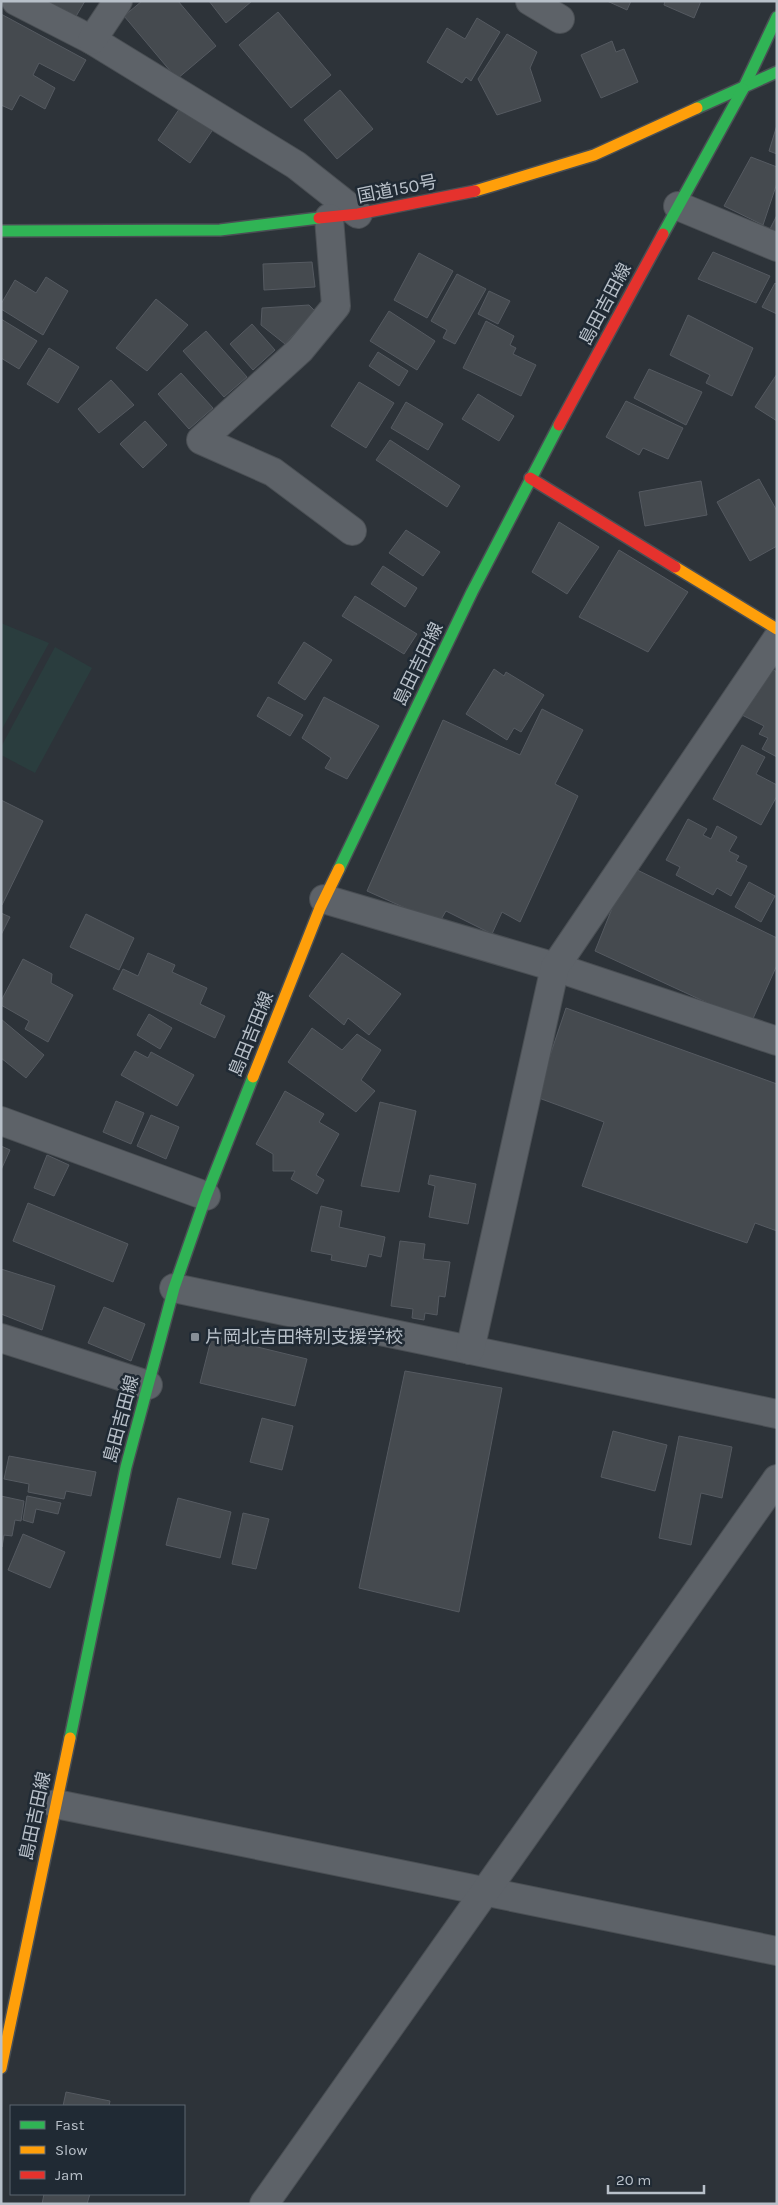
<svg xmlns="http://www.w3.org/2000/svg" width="778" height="2205" viewBox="0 0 778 2205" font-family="Karla,'Noto Sans JP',sans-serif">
  <rect width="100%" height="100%" fill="#2d3339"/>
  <g fill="#2a3d3e">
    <polygon points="1,623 49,643 1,731"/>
    <polygon points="55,647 92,668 35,773 1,755 1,747"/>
  </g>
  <g fill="#454a4f" stroke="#555a61">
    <polygon points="48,1 85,1 75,18"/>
    <polygon points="142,1 178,1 216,46 177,79 124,16"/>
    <polygon points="209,1 252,1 226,23"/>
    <polygon points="607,1 631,1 627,10"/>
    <polygon points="665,1 701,1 694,18 664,5"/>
    <polygon points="278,12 331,75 291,108 239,45"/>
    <polygon points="1,14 86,60 74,81 39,63 33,75 55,88 45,109 20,95 12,110 1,105"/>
    <polygon points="477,18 500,32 471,81 466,77 462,83 427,62 447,28 465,39"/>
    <polygon points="507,34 537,52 530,68 541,101 497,115 478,79"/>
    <polygon points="612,41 616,52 624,49 638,82 601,98 581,55"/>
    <polygon points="340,90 373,129 337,159 304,120"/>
    <polygon points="182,105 214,128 190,163 158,140"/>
    <polygon points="777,125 777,154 769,151"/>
    <polygon points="751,157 777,167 777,183 763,225 724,206"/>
    <polygon points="777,215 777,232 770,229"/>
    <polygon points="713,252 770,276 756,303 698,279"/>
    <polygon points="419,253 453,271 427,318 394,300"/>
    <polygon points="312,262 315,287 264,290 263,264"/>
    <polygon points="457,274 486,289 455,344 443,338 447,330 431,321"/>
    <polygon points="46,277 68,291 43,335 1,309 1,304 15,280 36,293"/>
    <polygon points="775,283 777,285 777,314 762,307"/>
    <polygon points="489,291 510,301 498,324 478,314"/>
    <polygon points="156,299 188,325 147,371 116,348"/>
    <polygon points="309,305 315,311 285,344 261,325 262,308"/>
    <polygon points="389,311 435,341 417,370 370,341"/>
    <polygon points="688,315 753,348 732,396 706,383 710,375 670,355"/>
    <polygon points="1,319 37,341 19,369 1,358"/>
    <polygon points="486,321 514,336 510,345 516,348 513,354 536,365 521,396 463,368"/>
    <polygon points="252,324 275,350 253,370 230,344"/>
    <polygon points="206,331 247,377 224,397 183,351"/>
    <polygon points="49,348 79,367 58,403 27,384"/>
    <polygon points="378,352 408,371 399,386 369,366"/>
    <polygon points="649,369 702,392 686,425 634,398"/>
    <polygon points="181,373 213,408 189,429 158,394"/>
    <polygon points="777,374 777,421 755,407"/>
    <polygon points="111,380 134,405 99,433 78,409"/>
    <polygon points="359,382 394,403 366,448 331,426"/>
    <polygon points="478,394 514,416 499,441 462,419"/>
    <polygon points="626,401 683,428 668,459 643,448 639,455 606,437"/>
    <polygon points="406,402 443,424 428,450 391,428"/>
    <polygon points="145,421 167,445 143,468 120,444"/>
    <polygon points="390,440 460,486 447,507 376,460"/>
    <polygon points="759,479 777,511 777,546 750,561 717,502"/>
    <polygon points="701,481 707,515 645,526 639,492"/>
    <polygon points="559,522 599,547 567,594 532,572"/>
    <polygon points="406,530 440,552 423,576 389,553"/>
    <polygon points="619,550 688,592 648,652 579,617"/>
    <polygon points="383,566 417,588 405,607 371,584"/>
    <polygon points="355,596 417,634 404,654 342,616"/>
    <polygon points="304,642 332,660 305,700 278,683"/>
    <polygon points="762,664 777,672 777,757 762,749 768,738 759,734 764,726 736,712"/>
    <polygon points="494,669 504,676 506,672 544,695 521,732 514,728 507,740 466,714"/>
    <polygon points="268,697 303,715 290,736 257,716"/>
    <polygon points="324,697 379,726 347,779 325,768 331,758 302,738"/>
    <polygon points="542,709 583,730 555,784 578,796 520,922 502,912 492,934 446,911 439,923 367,891 443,720 520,755"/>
    <polygon points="742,745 765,757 756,774 777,785 777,796 761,825 713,799"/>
    <polygon points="1,800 43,821 2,905 1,904"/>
    <polygon points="688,819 707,829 703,835 711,839 717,826 737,837 729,851 739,856 736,861 747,866 731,896 717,888 713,895 676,875 680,867 666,860"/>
    <polygon points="629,866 777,938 777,965 751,1023 595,951"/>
    <polygon points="749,882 775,896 761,922 735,907"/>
    <polygon points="1,913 10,917 1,935"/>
    <polygon points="86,914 134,938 119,970 70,947"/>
    <polygon points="148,953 175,965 172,972 207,988 200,1004 225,1016 215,1038 113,989 123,969 138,976"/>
    <polygon points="342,953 401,994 369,1035 348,1018 344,1025 309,996"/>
    <polygon points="23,959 52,974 51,983 73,995 48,1042 25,1029 29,1021 1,1005 1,1001"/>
    <polygon points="566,1008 777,1084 777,1231 755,1223 747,1243 582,1186 604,1122 536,1097"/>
    <polygon points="149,1014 172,1028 160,1049 137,1035"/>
    <polygon points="1,1019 44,1055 26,1078 1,1058"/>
    <polygon points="312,1028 342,1050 357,1034 381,1050 361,1080 375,1091 356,1112 288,1062"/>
    <polygon points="135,1051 148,1058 151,1052 194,1075 177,1106 121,1075"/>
    <polygon points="285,1091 324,1114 319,1122 339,1134 316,1175 324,1180 317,1194 291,1179 295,1171 273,1171 273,1154 256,1144"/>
    <polygon points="116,1101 144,1113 131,1144 103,1132"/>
    <polygon points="380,1102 416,1111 399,1192 361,1186"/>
    <polygon points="151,1115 179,1127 166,1159 137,1146"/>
    <polygon points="1,1146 10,1150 1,1170"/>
    <polygon points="47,1155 69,1165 54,1196 34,1188"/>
    <polygon points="430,1175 476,1184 468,1224 429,1217 435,1186 428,1184"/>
    <polygon points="28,1203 128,1244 113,1282 13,1241"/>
    <polygon points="321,1206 342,1211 339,1227 385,1237 381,1257 369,1254 366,1267 331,1260 332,1255 311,1251"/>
    <polygon points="400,1241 425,1244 423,1259 450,1262 445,1297 439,1296 437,1315 425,1313 424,1320 412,1318 413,1309 391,1306"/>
    <polygon points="1,1269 55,1286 42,1330 1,1314"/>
    <polygon points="104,1307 145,1324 131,1361 88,1343"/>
    <polygon points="212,1336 307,1359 295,1406 200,1383"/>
    <polygon points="405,1371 502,1388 459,1612 359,1588"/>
    <polygon points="262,1418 293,1426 282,1470 250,1462"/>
    <polygon points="613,1431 667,1445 655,1491 601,1477"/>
    <polygon points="679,1436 732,1447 722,1498 701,1493 691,1545 659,1538"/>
    <polygon points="9,1456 96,1472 91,1496 66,1491 64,1499 28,1492 29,1484 4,1479"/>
    <polygon points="1,1496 24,1501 21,1521 15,1520 12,1536 4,1535 2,1547"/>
    <polygon points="27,1496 61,1503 58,1514 36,1509 33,1523 23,1520"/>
    <polygon points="178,1498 231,1512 220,1558 166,1545"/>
    <polygon points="243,1513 269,1519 256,1569 232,1564"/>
    <polygon points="23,1534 65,1552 50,1588 8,1570"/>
    <polygon points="66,2092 110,2101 109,2106 63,2106"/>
    <polygon points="44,2194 90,2194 87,2204 42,2204"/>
  </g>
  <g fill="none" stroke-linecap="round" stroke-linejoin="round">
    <defs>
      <g id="street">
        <polyline points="16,1 92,40 296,165 358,214"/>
        <polyline points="530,1 560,19"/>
        <polyline points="92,40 118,1"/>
        <polyline points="678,206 777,247"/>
        <polyline points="329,218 336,306 300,350 201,440 273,472 352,531"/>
        <polyline points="324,899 555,967 777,1041"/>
        <polyline points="1,1121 206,1196"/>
        <polyline points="174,1288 777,1414"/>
        <polyline points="1,1338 148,1385"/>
        <polyline points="470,1350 555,967 777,639"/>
        <polyline points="56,1804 777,1951"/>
        <polyline points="264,2204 777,1479"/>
      </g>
      <g id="fast">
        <polyline points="743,89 777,17"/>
        <polyline points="697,108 777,72"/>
        <polyline points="1,231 220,230 319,218"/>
        <polyline points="663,234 743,89"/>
        <polyline points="339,869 472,592 559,425"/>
        <polyline points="70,1738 126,1467 174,1288 206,1196 253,1077"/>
      </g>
      <g id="slow">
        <polyline points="475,191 594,155 697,108"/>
        <polyline points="675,567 777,629"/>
        <polyline points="253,1077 320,908 339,869"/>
        <polyline points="1,2068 70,1738"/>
      </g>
      <g id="jam">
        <polyline points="319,218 358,214 475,191"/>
        <polyline points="559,425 663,234"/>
        <polyline points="530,478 675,567"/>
      </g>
    </defs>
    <use href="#street" stroke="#4a4f54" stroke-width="30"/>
    <use href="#fast" stroke="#4a4f54" stroke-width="14"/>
    <use href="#slow" stroke="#4a4f54" stroke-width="14"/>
    <use href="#jam" stroke="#4a4f54" stroke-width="14"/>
    <use href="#street" stroke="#5d6268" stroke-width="28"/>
    <use href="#fast" stroke="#30b455" stroke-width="11"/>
    <use href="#slow" stroke="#ff9f0a" stroke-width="11"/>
    <use href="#jam" stroke="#e5322d" stroke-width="11"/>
  </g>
  <rect fill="#878f97" stroke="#202a34" stroke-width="2" x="190" y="1332" width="10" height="10" rx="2.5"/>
  <g text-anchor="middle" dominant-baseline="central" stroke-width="5" stroke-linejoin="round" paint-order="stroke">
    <g font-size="18" fill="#b8c0c9" stroke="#202a34">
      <text transform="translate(397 189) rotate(-11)">国道150号</text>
      <text transform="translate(605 304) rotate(-62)">島田吉田線</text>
      <text transform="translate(418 664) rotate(-64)">島田吉田線</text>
      <text transform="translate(251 1034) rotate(-68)">島田吉田線</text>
      <text transform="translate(121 1419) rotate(-75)">島田吉田線</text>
      <text transform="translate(35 1816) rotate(-78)">島田吉田線</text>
    </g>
    <g font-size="18" fill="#b8c0c9" stroke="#202a34" text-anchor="start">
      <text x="205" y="1337">片岡北吉田特別支援学校</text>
    </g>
  </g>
  <rect width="778" height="2205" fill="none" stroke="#b8c0c9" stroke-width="5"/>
  <rect x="10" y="2105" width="175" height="90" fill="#202a34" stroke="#5d6670"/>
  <rect x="20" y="2121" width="25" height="8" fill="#30b455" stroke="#5d6670"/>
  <text x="55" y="2130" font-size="15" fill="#b8c0c9">Fast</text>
  <rect x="20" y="2146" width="25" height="8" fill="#ff9f0a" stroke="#5d6670"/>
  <text x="55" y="2155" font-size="15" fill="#b8c0c9">Slow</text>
  <rect x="20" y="2171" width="25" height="8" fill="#e5322d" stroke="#5d6670"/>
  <text x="55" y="2180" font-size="15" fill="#b8c0c9">Jam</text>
  <path d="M608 2185v8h96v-8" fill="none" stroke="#b8c0c9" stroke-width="2.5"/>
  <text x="616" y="2185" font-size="15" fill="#b8c0c9" stroke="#202a34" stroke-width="4" paint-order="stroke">20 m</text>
</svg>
